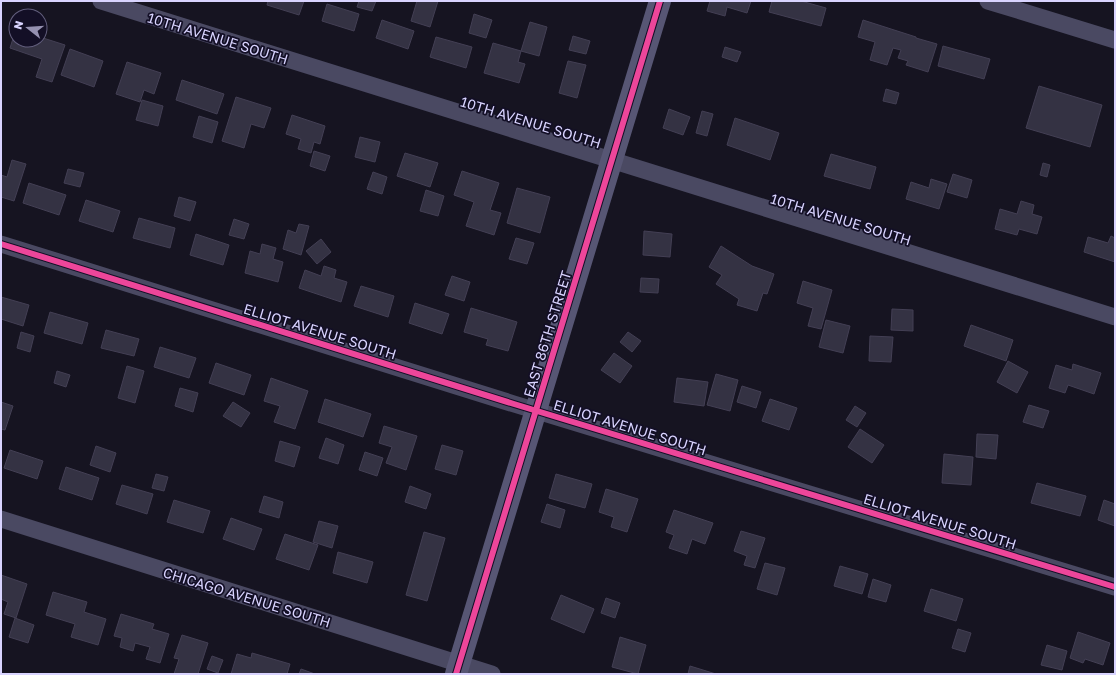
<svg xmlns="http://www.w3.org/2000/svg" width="1116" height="675" viewBox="0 0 1116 675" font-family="'Golos Text',sans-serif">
  <rect width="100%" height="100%" fill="#161421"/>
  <g fill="#343243" stroke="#433f54">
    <polygon points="268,1 304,1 299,15 267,5"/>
    <polygon points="359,1 376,1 372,11 357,7"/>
    <polygon points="417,1 438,1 430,27 411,21"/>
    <polygon points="710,1 751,1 747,13 727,7 725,16 707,11"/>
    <polygon points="772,1 801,1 826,8 821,26 769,12"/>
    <polygon points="327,4 359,14 354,31 322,21"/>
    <polygon points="474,14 492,20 486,38 469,33"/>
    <polygon points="382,20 414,31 408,49 376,38"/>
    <polygon points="863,20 916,37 916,38 937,44 928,72 906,65 908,61 898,58 901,50 893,48 887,65 870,60 875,42 858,37"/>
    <polygon points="530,22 547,27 539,56 521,51"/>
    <polygon points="16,29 16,40 40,40 40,37 65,45 52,82 36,77 42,59 10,48"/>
    <polygon points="573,36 590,41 586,54 569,50"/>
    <polygon points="436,37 472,47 466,68 430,57"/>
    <polygon points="493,43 521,51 518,62 525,64 519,83 484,73"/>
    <polygon points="943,46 990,59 984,79 938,66"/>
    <polygon points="725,47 741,52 737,62 722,57"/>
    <polygon points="70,49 103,61 94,87 61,75"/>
    <polygon points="568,61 586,65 577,98 559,93"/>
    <polygon points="127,62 161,73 154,94 144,90 140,102 116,94"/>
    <polygon points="182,80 224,94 217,114 176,100"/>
    <polygon points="1039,86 1102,105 1090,147 1026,128"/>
    <polygon points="886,89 899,93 896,104 883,101"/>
    <polygon points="236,97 271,108 264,128 251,124 244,148 222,141"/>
    <polygon points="142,100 163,106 158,126 136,120"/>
    <polygon points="669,109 690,117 683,135 663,128"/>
    <polygon points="702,111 713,114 707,136 696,133"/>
    <polygon points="292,115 325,126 320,144 314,142 311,153 298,149 301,139 286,134"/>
    <polygon points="199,116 218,122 212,143 193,137"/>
    <polygon points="735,118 779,133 770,160 727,145"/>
    <polygon points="360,137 380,142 375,162 355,157"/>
    <polygon points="314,151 330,156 325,171 310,166"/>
    <polygon points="405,153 438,163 430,187 397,176"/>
    <polygon points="831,154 876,167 870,189 824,176"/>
    <polygon points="12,160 26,164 14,201 1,197 1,175 7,177"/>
    <polygon points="1043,163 1050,165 1047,177 1040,175"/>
    <polygon points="68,169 84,173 80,187 64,183"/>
    <polygon points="462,171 499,183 490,210 501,213 494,235 466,226 474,202 454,195"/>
    <polygon points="373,172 387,177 382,194 367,189"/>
    <polygon points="953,174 972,180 967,198 947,192"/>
    <polygon points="931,179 947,184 939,209 906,199 911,182 929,188"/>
    <polygon points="29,183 66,195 59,215 23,203"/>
    <polygon points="517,188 550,197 540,233 507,223"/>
    <polygon points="426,190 444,196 438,216 420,211"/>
    <polygon points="179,197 196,202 190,221 174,216"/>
    <polygon points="86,200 120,211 113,232 79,221"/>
    <polygon points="1021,201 1034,205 1032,214 1042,217 1037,234 1019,229 1017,235 995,229 1000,209 1017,214"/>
    <polygon points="139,218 175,228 170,248 133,238"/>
    <polygon points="234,219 249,224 244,239 229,235"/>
    <polygon points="299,224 309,226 301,255 283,249 288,230 296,233"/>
    <polygon points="644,231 672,234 670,257 643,255"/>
    <polygon points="196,234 229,245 223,265 190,255"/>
    <polygon points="1111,236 1115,238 1115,262 1084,252 1088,237 1108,243"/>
    <polygon points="516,238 534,243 527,264 509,259"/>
    <polygon points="321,239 331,252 317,264 306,251"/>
    <polygon points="262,244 276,248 273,259 283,262 278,282 245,273 250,251 260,254"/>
    <polygon points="721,246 752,266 774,274 767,294 763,293 757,311 737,305 739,299 716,284 722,275 709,267"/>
    <polygon points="324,266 336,270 334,278 347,282 341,302 299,288 305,270 321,276"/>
    <polygon points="452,276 470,282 464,301 445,295"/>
    <polygon points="641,278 659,279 658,293 640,292"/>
    <polygon points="803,281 832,290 821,329 808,326 813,308 797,303"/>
    <polygon points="361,286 394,296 388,317 354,306"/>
    <polygon points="1,297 29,305 23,326 1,319"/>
    <polygon points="415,303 449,314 442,334 409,323"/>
    <polygon points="471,308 517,322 508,351 486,345 488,339 464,332"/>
    <polygon points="892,309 913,310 913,331 891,330"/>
    <polygon points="50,312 88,323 82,344 44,333"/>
    <polygon points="826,320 850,326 843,353 819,347"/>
    <polygon points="971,325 1013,340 1006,361 964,346"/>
    <polygon points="106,330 139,339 134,356 101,348"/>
    <polygon points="21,332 34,336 30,352 17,348"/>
    <polygon points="628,332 641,341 632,352 620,342"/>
    <polygon points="870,336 893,337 891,362 869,361"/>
    <polygon points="160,347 196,358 189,378 154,367"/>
    <polygon points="614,353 632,366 620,383 601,370"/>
    <polygon points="1008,361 1028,372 1017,393 997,382"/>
    <polygon points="216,363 251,375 244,395 209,383"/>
    <polygon points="1073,364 1101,373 1094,394 1068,385 1065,393 1049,388 1056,365 1072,370"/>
    <polygon points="127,366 144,371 135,403 118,398"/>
    <polygon points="57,371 70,375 66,387 54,383"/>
    <polygon points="716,374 738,380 730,411 707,405"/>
    <polygon points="271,378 308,391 295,429 274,422 280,406 264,401"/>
    <polygon points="677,378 708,382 704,406 674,402"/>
    <polygon points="742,386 761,392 756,408 737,402"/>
    <polygon points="180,388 198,393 193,412 175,406"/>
    <polygon points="325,399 371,414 363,437 318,422"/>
    <polygon points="770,399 797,408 789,430 762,421"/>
    <polygon points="1,402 13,406 5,430 1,429"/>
    <polygon points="233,402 250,413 241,427 223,416"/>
    <polygon points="1029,405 1049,411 1043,428 1023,422"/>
    <polygon points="855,406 866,413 857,427 846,420"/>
    <polygon points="384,426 417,436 406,470 386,463 392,447 379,443"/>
    <polygon points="860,429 884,445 872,463 848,447"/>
    <polygon points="977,434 998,435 996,459 976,457"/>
    <polygon points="326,438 344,445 338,464 319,458"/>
    <polygon points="280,441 300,447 294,467 275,461"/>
    <polygon points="442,445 463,451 456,475 435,469"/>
    <polygon points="96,446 116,453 110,472 90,465"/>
    <polygon points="10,450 43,461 37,479 4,468"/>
    <polygon points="365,452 383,458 377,476 359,470"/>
    <polygon points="944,454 973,457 971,485 942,483"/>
    <polygon points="66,467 99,478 92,500 59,489"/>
    <polygon points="156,474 168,477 164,491 152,488"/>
    <polygon points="556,474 592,484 585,508 549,498"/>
    <polygon points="1037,483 1086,496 1080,516 1031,503"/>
    <polygon points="122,485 153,494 147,514 116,504"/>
    <polygon points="410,486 431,494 426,509 405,502"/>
    <polygon points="606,489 638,499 627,532 611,527 614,517 599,512"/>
    <polygon points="264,496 283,502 279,518 259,512"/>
    <polygon points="174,500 210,511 203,533 167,522"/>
    <polygon points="1104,500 1115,504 1115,526 1098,520"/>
    <polygon points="547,504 565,510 560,528 541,522"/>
    <polygon points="674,510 713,523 705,544 692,539 687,554 669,548 674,535 666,532"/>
    <polygon points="231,518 262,529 254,550 223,539"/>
    <polygon points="319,521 338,526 332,548 313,542"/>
    <polygon points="741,531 765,538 755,568 744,565 747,556 734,551"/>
    <polygon points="424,532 445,538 427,601 406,595"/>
    <polygon points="285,534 318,545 309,570 276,559"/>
    <polygon points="338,552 373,562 367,583 333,573"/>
    <polygon points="765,563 785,568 777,595 757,589"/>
    <polygon points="840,566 868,574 862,594 834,586"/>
    <polygon points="1,575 27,584 16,618 4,614 8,602 1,599"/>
    <polygon points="873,579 891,585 886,602 868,597"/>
    <polygon points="931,589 963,599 956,621 924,611"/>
    <polygon points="53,592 87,602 84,612 106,619 98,645 71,637 75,624 46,615"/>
    <polygon points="561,595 594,609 584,633 551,619"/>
    <polygon points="606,598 620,603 615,618 601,613"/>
    <polygon points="121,614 154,624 152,629 169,634 160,663 146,659 150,647 135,643 133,651 120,647 122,638 114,636"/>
    <polygon points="15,618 34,625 28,643 9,637"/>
    <polygon points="958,629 971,633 965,652 952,648"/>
    <polygon points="1078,632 1110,643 1103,665 1085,659 1083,663 1070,658"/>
    <polygon points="182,635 208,643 198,674 174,674 179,659 174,658"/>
    <polygon points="620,637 646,645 638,674 612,667"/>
    <polygon points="1047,645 1067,651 1062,670 1041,665"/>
    <polygon points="252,653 290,664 287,674 231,674 237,654 251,658"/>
    <polygon points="212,656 223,660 218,673 207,669"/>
    <polygon points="690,666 716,674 688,674"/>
    <polygon points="301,669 315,674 299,674"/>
  </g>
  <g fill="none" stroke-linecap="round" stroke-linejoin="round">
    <g stroke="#4a4962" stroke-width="17">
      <polyline points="101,1 1115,317"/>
      <polyline points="988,1 1115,40"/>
      <polyline points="1,244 514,404 1115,587"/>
      <polyline points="1,519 492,674"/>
    </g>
    <polyline stroke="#575674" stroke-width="22" points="456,674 660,1"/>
    <defs>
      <g id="cycleway">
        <polyline points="1,244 514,404 1115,587"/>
        <polyline points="456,674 660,1"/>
      </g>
    </defs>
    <use href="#cycleway" stroke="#130f26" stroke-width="8"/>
    <use href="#cycleway" stroke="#ed469a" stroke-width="6"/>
  </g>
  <g text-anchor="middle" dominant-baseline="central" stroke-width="3.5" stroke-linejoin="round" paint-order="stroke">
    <g font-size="14" fill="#d9d4ff" stroke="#130f26">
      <text transform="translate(218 38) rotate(17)">10TH AVENUE SOUTH</text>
      <text transform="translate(531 122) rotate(17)">10TH AVENUE SOUTH</text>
      <text transform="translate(841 219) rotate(17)">10TH AVENUE SOUTH</text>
      <text transform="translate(320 331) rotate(17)">ELLIOT AVENUE SOUTH</text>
      <text transform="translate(547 334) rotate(-73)">EAST 86TH STREET</text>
      <text transform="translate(630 427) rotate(17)">ELLIOT AVENUE SOUTH</text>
      <text transform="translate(940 521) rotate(17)">ELLIOT AVENUE SOUTH</text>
      <text transform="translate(247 597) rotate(17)">CHICAGO AVENUE SOUTH</text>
    </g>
  </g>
  <rect width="1116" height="675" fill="none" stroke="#d9d4ff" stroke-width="4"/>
  <g transform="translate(28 28) rotate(287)"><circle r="19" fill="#130f26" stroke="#625e7d"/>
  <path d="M0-3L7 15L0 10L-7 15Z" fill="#9591b1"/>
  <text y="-6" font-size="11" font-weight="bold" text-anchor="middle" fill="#d9d4ff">N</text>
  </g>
</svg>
